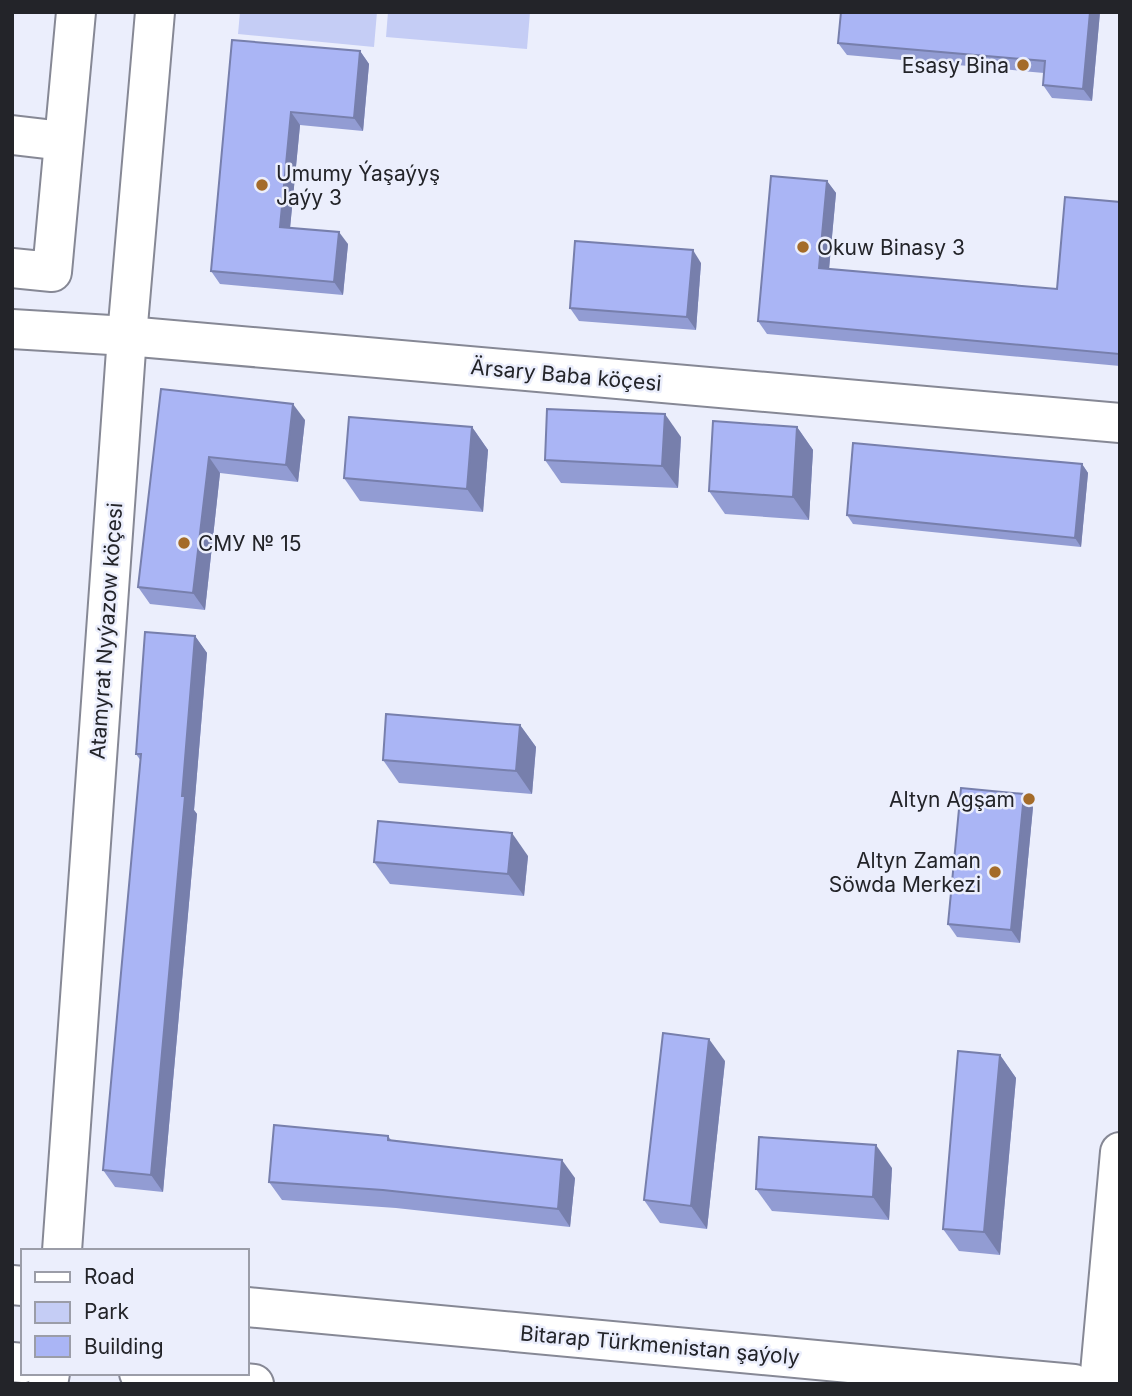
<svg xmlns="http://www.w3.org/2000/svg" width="1132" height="1396" viewBox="0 0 1132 1396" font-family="Inter,sans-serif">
  <rect width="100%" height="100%" fill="#ebeefc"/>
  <g fill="#c5cdf5">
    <polygon points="240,12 377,12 374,47 238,34"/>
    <polygon points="388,12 530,12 527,49 386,37"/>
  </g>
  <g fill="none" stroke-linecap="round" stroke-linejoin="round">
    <defs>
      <g id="minor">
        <polyline points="12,135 63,141"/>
        <polyline points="12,268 52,272 76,12"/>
        <polyline points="12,329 127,336 1120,423"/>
        <polyline points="62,1251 127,336 155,12"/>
        <polyline points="48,1384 50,1373"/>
        <polyline points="1099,1384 1120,1152"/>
      </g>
      <g id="major">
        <polyline points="12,1285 23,1286"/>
        <polyline points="247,1307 1074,1384"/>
        <polyline points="12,1362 23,1363"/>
        <polyline points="139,1373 254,1384"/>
      </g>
    </defs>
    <use href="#minor" stroke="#868895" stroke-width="42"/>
    <use href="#major" stroke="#868895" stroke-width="42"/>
    <use href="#minor" stroke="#fff" stroke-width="38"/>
    <use href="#major" stroke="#fff" stroke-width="38"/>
  </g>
  <g fill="#929cd3">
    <polygon points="1100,12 1092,101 1052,98 1043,85 1044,73 847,55 838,43"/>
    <polygon points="232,40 360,51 369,64 363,131 300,125 290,227 348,244 343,295 220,284 211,271"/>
    <polygon points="827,181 836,193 829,269 1057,289 1120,202 1120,366 767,334 758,321"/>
    <polygon points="701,263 696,330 579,321 570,308"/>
    <polygon points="161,389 305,420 298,482 220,473 205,610 150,604 138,587"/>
    <polygon points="472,427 488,450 483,512 360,501 344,478"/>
    <polygon points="797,427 813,450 809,520 725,514 709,491"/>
    <polygon points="681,437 678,488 561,483 545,460"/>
    <polygon points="1082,464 1088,473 1081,547 853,524 847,515"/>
    <polygon points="195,636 207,653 194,810 197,814 163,1192 115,1187 103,1170 141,761 136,754"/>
    <polygon points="520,725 536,747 532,794 399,783 383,760"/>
    <polygon points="1033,807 1020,943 957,937 948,924"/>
    <polygon points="528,856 524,896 390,884 374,862"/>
    <polygon points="1000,1055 1016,1078 1000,1255 959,1251 943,1229"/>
    <polygon points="725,1061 707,1229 660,1223 644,1200"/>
    <polygon points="388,1136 392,1141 575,1178 570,1227 396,1208 282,1200 269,1182"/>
    <polygon points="892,1168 889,1220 772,1211 756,1189"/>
  </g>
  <g fill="#777fac">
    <polygon points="1090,12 1100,12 1092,101 1083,89"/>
    <polygon points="360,51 369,64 363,131 354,118"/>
    <polygon points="291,112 300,125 289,239 280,227"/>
    <polygon points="827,181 836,193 828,280 819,268"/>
    <polygon points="339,232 348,244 343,295 334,282"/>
    <polygon points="693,250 701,263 696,330 687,317"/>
    <polygon points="293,404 305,420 298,482 286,465"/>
    <polygon points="665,414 681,437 678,488 662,466"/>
    <polygon points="472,427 488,450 483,512 467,489"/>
    <polygon points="797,427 813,450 809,520 793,497"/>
    <polygon points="209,457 220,473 205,610 193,593"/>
    <polygon points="1082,464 1088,473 1081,547 1075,538"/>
    <polygon points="195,636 207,653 194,810 197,814 163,1192 151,1175"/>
    <polygon points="520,725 536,747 532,794 516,771"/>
    <polygon points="1024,794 1033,807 1020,943 1011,930"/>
    <polygon points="512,833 528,856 524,896 508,874"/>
    <polygon points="709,1039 725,1061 707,1229 691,1206"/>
    <polygon points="1000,1055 1016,1078 1000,1255 984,1232"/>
    <polygon points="876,1145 892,1168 889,1220 873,1197"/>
    <polygon points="562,1160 575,1178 570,1227 558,1209"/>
  </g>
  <g fill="#aab5f5" stroke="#777fac" stroke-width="2">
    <polygon points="841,12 1090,12 1083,89 1043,85 1045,61 838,43"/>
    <polygon points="232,40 360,51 354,118 291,112 280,227 339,232 334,282 211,271"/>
    <polygon points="771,176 827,181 819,268 1057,289 1065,197 1120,202 1119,354 758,321"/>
    <polygon points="575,241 693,250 687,317 570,308"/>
    <polygon points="161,389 293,404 286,465 209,457 193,593 138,587"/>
    <polygon points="547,409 665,414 662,466 545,460"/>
    <polygon points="349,417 472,427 467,489 344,478"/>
    <polygon points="713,421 797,427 793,497 709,491"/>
    <polygon points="853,443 1082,464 1075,538 847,515"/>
    <polygon points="145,632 195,636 182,796 185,796 151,1175 103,1170 141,754 136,754"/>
    <polygon points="386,714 520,725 516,771 383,760"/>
    <polygon points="961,788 1024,794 1011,930 948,924"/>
    <polygon points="378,821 512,833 508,874 374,862"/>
    <polygon points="663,1033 709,1039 691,1206 644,1200"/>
    <polygon points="958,1051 1000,1055 984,1232 943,1229"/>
    <polygon points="274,1125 388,1136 388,1140 562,1160 558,1209 383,1190 269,1182"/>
    <polygon points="759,1137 876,1145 873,1197 756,1189"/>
  </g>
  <g fill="#a46b29" stroke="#ebeefc" stroke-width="2.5">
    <circle cx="1023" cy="65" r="7"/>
    <circle cx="262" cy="185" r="7"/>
    <circle cx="803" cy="247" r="7"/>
    <circle cx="184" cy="543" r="7"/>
    <circle cx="1029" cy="799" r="7"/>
    <circle cx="995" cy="872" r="7"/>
  </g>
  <g text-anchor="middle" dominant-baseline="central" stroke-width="5" stroke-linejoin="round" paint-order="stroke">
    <g font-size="21" fill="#232429" stroke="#ebeefc" text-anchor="end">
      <text x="1009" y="65">Esasy Bina</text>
      <text x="276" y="173" text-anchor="start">Umumy Ýaşaýyş<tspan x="276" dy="24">Jaýy 3</tspan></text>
      <text x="817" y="247" text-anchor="start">Okuw Binasy 3</text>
      <text x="198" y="543" text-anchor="start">СМУ № 15</text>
      <text x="1015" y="799">Altyn Agşam</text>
      <text x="981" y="860">Altyn Zaman<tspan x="981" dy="24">Söwda Merkezi</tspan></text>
    </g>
    <g font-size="21" fill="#232429" stroke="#ebeefc">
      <text transform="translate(566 375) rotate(5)">Ärsary Baba köçesi</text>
      <text transform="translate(106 631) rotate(-86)">Atamyrat Nyýazow köçesi</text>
      <text transform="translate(660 1345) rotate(5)">Bitarap Türkmenistan şaýoly</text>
    </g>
  </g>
  <rect width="1132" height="1396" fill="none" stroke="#232429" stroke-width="28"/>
  <rect x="21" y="1249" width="228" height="126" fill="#ebeefc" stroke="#9b9da8" stroke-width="2"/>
  <rect x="35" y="1272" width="35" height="10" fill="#ffffff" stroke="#9b9da8" stroke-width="2"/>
  <text x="84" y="1284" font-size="21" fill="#232429">Road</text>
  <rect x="35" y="1302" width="35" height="21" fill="#c5cdf5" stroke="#9b9da8" stroke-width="2"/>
  <text x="84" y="1319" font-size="21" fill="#232429">Park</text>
  <rect x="35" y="1336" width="35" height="21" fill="#aab5f5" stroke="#9b9da8" stroke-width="2"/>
  <text x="84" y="1354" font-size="21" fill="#232429">Building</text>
</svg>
